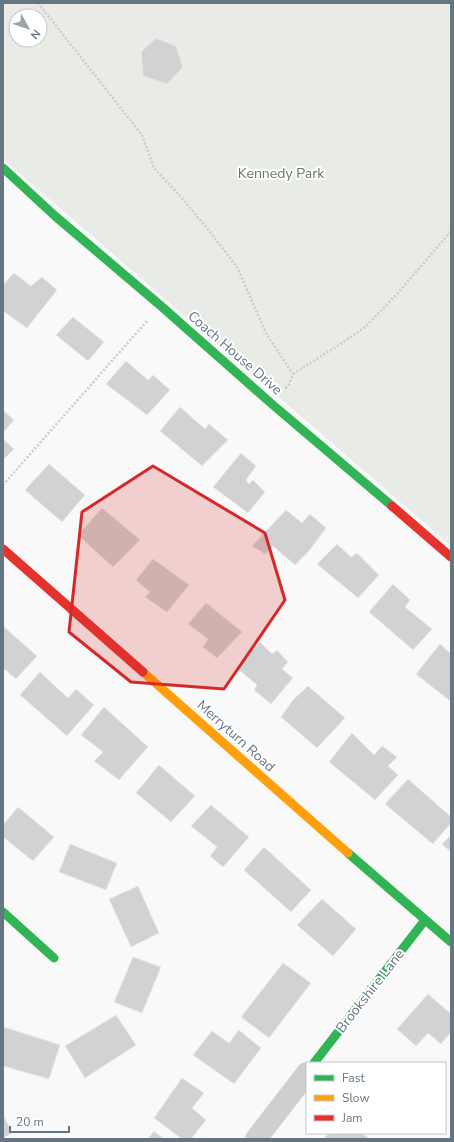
<svg xmlns="http://www.w3.org/2000/svg" width="454" height="1142" viewBox="0 0 454 1142" font-family="'Nunito Sans',sans-serif">
  <rect width="100%" height="100%" fill="#f9f9f9"/>
  <path fill="#e8ebe6" fill-rule="evenodd" d="M3,3h448v543l-448,-387zM16,16h24v24h-24z"/>
  <g fill="#d0d2d3" stroke="#e8e8e8">
    <polygon points="156,38 176,46 183,67 167,84 143,76 141,52"/>
    <polygon points="14,273 31,286 42,277 57,290 27,328 3,311 3,285"/>
    <polygon points="73,317 104,342 88,361 56,335"/>
    <polygon points="126,361 148,380 153,375 170,390 147,415 106,384"/>
    <polygon points="180,407 205,429 209,424 228,440 202,466 160,431"/>
    <polygon points="3,410 14,420 3,433"/>
    <polygon points="3,439 14,449 3,460"/>
    <polygon points="241,453 256,466 246,480 249,484 253,480 265,492 248,513 213,487"/>
    <polygon points="49,464 85,495 62,522 25,490"/>
    <polygon points="102,508 140,540 113,567 78,535"/>
    <polygon points="286,510 302,523 310,514 326,528 309,551 295,565 273,546 265,554 252,546"/>
    <polygon points="337,544 351,557 357,553 379,575 358,598 317,564"/>
    <polygon points="153,559 189,585 167,612 145,597 150,592 136,580"/>
    <polygon points="393,584 410,600 405,607 432,629 413,650 369,612"/>
    <polygon points="206,603 242,632 217,658 203,647 208,639 188,624"/>
    <polygon points="3,626 37,656 16,679 3,668"/>
    <polygon points="260,642 272,654 277,650 288,662 282,669 293,678 271,704 254,690 257,685 237,668"/>
    <polygon points="440,644 451,654 451,700 450,701 416,674"/>
    <polygon points="40,672 68,698 76,689 94,705 67,736 20,695"/>
    <polygon points="308,686 345,718 317,748 281,717 293,700"/>
    <polygon points="104,707 148,747 119,780 94,761 103,752 81,735"/>
    <polygon points="352,733 374,755 382,746 397,757 388,766 398,775 375,800 329,762"/>
    <polygon points="159,765 195,796 171,822 136,793"/>
    <polygon points="408,779 451,817 451,823 433,844 385,804"/>
    <polygon points="211,805 249,837 223,867 210,856 217,847 191,826"/>
    <polygon points="18,807 54,837 33,861 3,837 3,825"/>
    <polygon points="451,835 451,852 442,844"/>
    <polygon points="70,844 117,863 106,890 59,872"/>
    <polygon points="264,847 311,890 291,912 244,870"/>
    <polygon points="138,886 159,933 131,947 109,899"/>
    <polygon points="322,899 356,929 333,956 297,925"/>
    <polygon points="133,957 161,967 142,1013 114,1002"/>
    <polygon points="283,963 311,983 269,1038 241,1017"/>
    <polygon points="428,994 451,1014 451,1032 441,1044 428,1033 416,1046 397,1029"/>
    <polygon points="116,1015 136,1045 85,1078 65,1046"/>
    <polygon points="4,1027 60,1045 49,1079 3,1066 3,1029"/>
    <polygon points="239,1030 261,1048 234,1084 193,1055 212,1031 229,1043"/>
    <polygon points="182,1078 204,1093 192,1108 206,1120 191,1139 182,1139 154,1118"/>
    <polygon points="3,1114 12,1133 3,1138"/>
    <polygon points="154,1131 164,1139 148,1139"/>
    <polygon points="329,1133 362,1133 369,1139 324,1139"/>
  </g>
  <g fill="none" stroke-linecap="round" stroke-linejoin="round">
    <g stroke="#cbcccd" stroke-width="2.5" stroke-dasharray="2 2" stroke-linecap="butt">
      <polyline points="38,3 142,135 154,168 181,197 210,232 237,267 267,335 293,374 289,384 285,389"/>
      <polyline points="293,374 339,345 365,327 398,293 451,231"/>
      <polyline points="3,485 147,321"/>
    </g>
    <polyline stroke="#cecfd0" stroke-width="22" points="256,1139 307,1073"/>
    <g stroke="#30b455" stroke-width="9">
      <polyline points="3,168 55,216 161,306 273,405 392,506"/>
      <polyline points="348,853 451,942"/>
      <polyline points="3,912 54,958"/>
      <polyline points="314,1063 425,920"/>
    </g>
    <polyline stroke="#ff9f0a" stroke-width="9" points="143,672 348,853"/>
    <g stroke="#e5322d" stroke-width="9">
      <polyline points="392,506 451,557"/>
      <polyline points="3,549 143,672"/>
    </g>
  </g>
  <path fill="#d62828" fill-opacity="0.2" stroke="#d62828" stroke-width="3" stroke-linejoin="round" d="M153,466l112,67 20,67 -61,89 -93,-7 -62,-50 13,-120z"/>
  <g text-anchor="middle" dominant-baseline="central" stroke-width="4" stroke-linejoin="round" paint-order="stroke">
    <g font-size="14" fill="#687a64" stroke="#fff">
      <text x="281" y="173">Kennedy Park</text>
    </g>
    <g font-size="14" fill="#657683" stroke="#fff">
      <text transform="translate(235 353) rotate(41)">Coach House Drive</text>
      <text transform="translate(236 736) rotate(42)">Merryturn Road</text>
      <text transform="translate(370 991) rotate(-52)">Brookshire Lane</text>
    </g>
  </g>
  <rect width="454" height="1142" fill="none" stroke="#657683" stroke-width="8"/>
  <rect x="306" y="1062" width="140" height="72" fill="#ffffff" stroke="#c1c8cd"/>
  <rect x="314" y="1075" width="20" height="6" fill="#30b455" stroke="#c1c8cd"/>
  <text x="342" y="1082" font-size="12" fill="#657683">Fast</text>
  <rect x="314" y="1095" width="20" height="6" fill="#ff9f0a" stroke="#c1c8cd"/>
  <text x="342" y="1102" font-size="12" fill="#657683">Slow</text>
  <rect x="314" y="1115" width="20" height="6" fill="#e5322d" stroke="#c1c8cd"/>
  <text x="342" y="1122" font-size="12" fill="#657683">Jam</text>
  <g transform="translate(28 28) rotate(130)"><circle r="19" fill="#ffffff" stroke="#c1c8cd"/>
  <path d="M0-3L7 15L0 10L-7 15Z" fill="#99a4ac"/>
  <text y="-6" font-size="11" font-weight="bold" text-anchor="middle" fill="#657683">N</text>
  </g>
  <path d="M10 1126v6h59v-6" fill="none" stroke="#657683" stroke-width="2"/>
  <text x="16" y="1126" font-size="12" fill="#657683" stroke="#ffffff" stroke-width="3" paint-order="stroke">20 m</text>
</svg>
